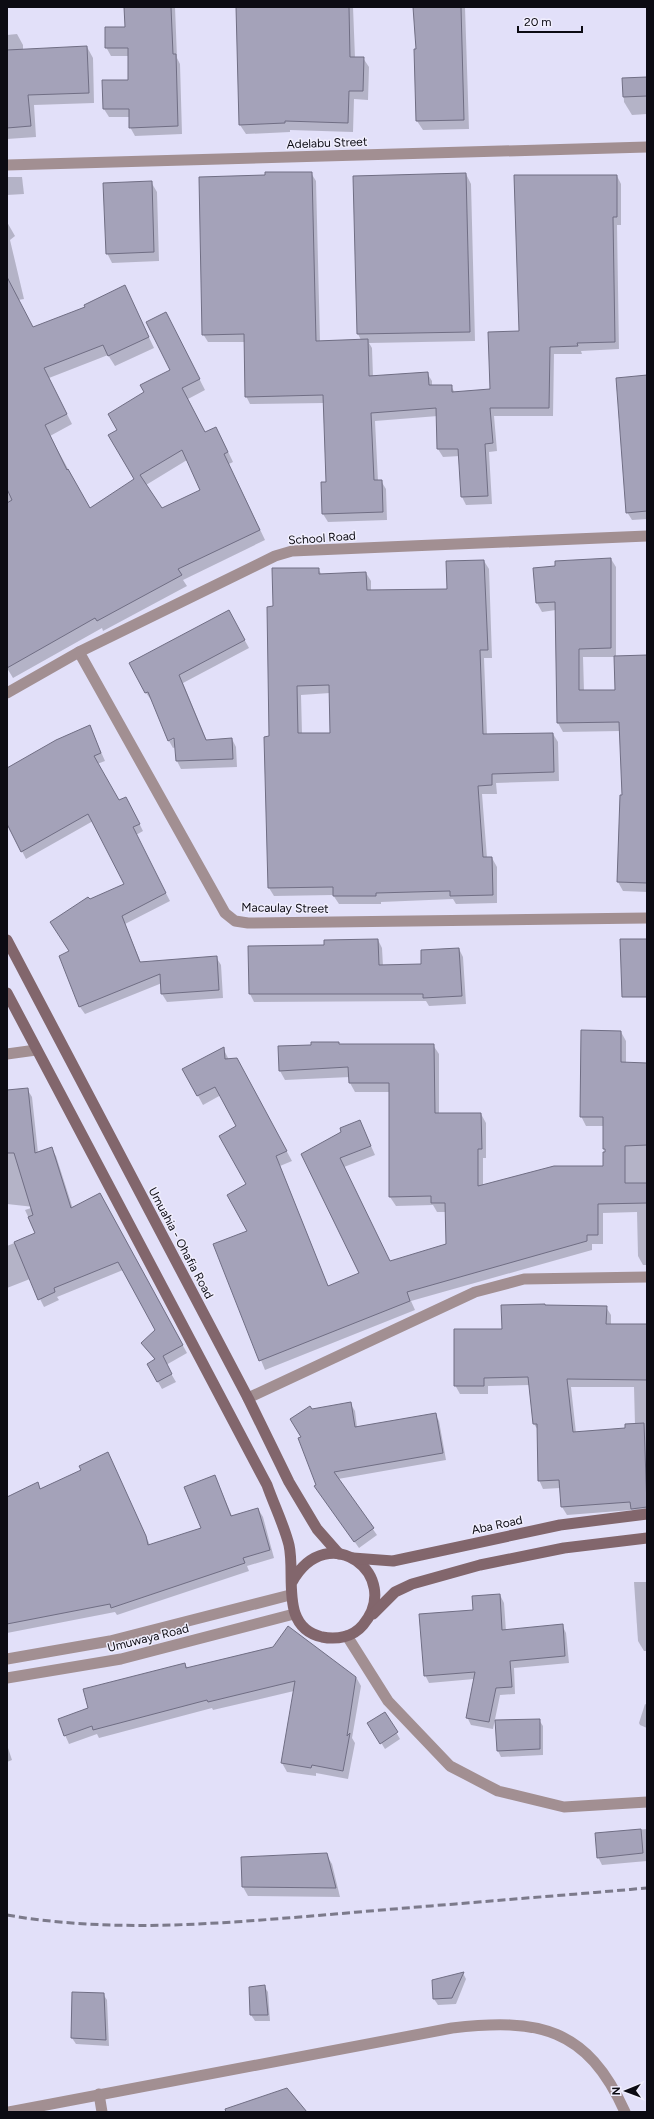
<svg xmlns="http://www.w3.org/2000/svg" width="654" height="2119" viewBox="0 0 654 2119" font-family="Figtree,sans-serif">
  <rect width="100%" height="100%" fill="#e2e0f9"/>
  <g fill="#0003" fill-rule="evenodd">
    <polygon points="126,7 175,7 177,58 180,64 182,134 135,136 130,127 130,117 109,117 104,109 129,81 129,56 111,56 106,47 126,28"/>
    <polygon points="236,7 353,7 355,58 363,58 369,67 368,100 354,99 353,132 290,130 290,132 246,134 240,125"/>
    <polygon points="414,7 465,7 469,129 423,130 417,121 417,50"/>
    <polygon points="17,34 23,45 23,50 87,47 93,58 94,103 34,105 36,137 7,139 7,35"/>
    <polygon points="647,78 647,114 632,115 624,102 623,79"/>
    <polygon points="311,173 316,181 320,341 361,340 358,334 354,177 466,174 471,184 475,341 369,343 372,348 373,377 427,373 432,381 432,386 451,386 455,393 491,390 520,332 617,176 621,184 621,225 617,225 619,349 581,351 582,354 554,354 553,416 494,416 497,451 489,452 492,504 466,505 462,497 460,456 443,457 438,449 438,416 375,421 378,481 381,481 386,489 387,520 328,522 323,514 322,483 327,483 325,403 250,404 246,396 245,342 208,342 203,334 266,176"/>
    <polygon points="7,177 22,177 24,194 7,195"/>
    <polygon points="151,182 157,192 159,261 112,263 107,253"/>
    <path d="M7,222l8,14 -5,4 14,59 -6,1 15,28 97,-31 24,51 -39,18 -7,-11 -59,23 23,46 -22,12 40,73 45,-30 -17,-49 27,-38 26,-22v-47l34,67 -17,9 17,34 11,-5 6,11 11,23 -4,2 36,76 -82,40 4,6 -84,45 -1,-3 -89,50 -6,-10zM187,460l15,31 -40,19 -16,-25z"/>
    <polygon points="647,376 647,519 632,520 627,512"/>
    <path d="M611,559l5,8v90l31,-1v236l-24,-1 -5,-9 3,-86h2l-3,-65 -57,1 -5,-9 -2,-113 -14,2 -5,-9 19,-36zM583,657h32l1,34h-32z"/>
    <path d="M484,561l5,8 3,89h-8l3,77 66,-1 5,8 1,39 -63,2 1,11h-15l5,64h5l5,9v36l-41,1 -3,-5 -72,3v2h-42l-6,-9 -59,1 -5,-8 5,-281 44,-38 4,6 44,-2 5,8v10l77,-1zM330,693l1,41h-29l-1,-39z"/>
    <polygon points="233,619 249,648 183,683 207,741 232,739 236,747 237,767 181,769 177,761 176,747 173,748 169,741 179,737 146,693"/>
    <polygon points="90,727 105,761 97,764 119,801 130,805 143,831 136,835 170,901 125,924 141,963 216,957 221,965 223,998 167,1002 162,994 162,983 85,1014 80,1007 60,956 70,952 89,901 125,884 93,821 26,859 7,822 7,767 8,768"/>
    <polygon points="378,940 382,948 383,966 422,965 459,949 463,957 466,1004 429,1006 426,1001 254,1002 250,994 325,946"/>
    <polygon points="621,1032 626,1041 626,1063 647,1064 647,1265 643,1265 638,1256 637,1212 603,1213 603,1244 592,1244 592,1250 411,1301 415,1310 265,1370 214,1245 248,1232 247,1185 238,1127 221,1095 203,1105 184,1070 223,1048 229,1060 242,1069 292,1161 280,1166 328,1286 360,1274 303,1154 360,1121 375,1155 344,1167 390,1262 447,1245 446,1212 437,1212 433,1205 396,1206 390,1197 390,1092 355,1092 350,1083 350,1077 285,1080 280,1071 340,1045 433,1045 439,1054 439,1114 481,1114 486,1123 486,1158 483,1158 483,1186 604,1167 607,1153 604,1148 604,1126 586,1126 581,1116"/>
    <polygon points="27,1089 32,1097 38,1153 51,1148 56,1156 73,1209 100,1194 187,1353 166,1365 176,1382 162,1389 158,1382 155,1360 142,1343 156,1331 123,1270 57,1297 59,1300 44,1307 30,1279 7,1288 7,1246 36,1234 25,1210 34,1207 7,1204 7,1091"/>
    <path d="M545,1306l61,1 5,8v10h36v191l-11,1 -4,-7 -65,5 -5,-8 -2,-19 -17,1 -4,-9 -1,-50 -4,-6 -4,-39 -42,1v8h-28l-5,-9 48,-55zM571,1387h63l1,38 -9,4 -50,4z"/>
    <polygon points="350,1403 355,1411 357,1427 435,1414 439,1421 446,1460 338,1479 377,1535 359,1548 320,1493 302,1438 312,1410"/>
    <polygon points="112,1462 150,1545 202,1529 215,1476 232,1516 258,1509 263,1517 274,1558 247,1566 249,1571 117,1615 115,1612 7,1633 7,1498 37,1484 41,1490"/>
    <polygon points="634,1582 647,1582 647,1651 644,1651 638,1641"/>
    <polygon points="500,1595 504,1603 506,1631 562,1625 566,1633 569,1663 514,1668 515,1694 500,1695 493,1729 471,1725 467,1717 474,1679 429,1683 425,1675 474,1611"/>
    <polygon points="185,1664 188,1669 356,1677 361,1686 352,1738 355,1743 348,1779 316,1773 316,1776 287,1772 282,1763 294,1691 213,1710 212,1708 99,1738 97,1734 69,1744 65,1735 89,1709"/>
    <polygon points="645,1704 647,1705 647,1728 640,1725 639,1723"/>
    <polygon points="385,1713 400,1739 385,1749 369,1723"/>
    <polygon points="539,1720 543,1726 543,1755 501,1757 498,1751"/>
    <polygon points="7,1745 12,1760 7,1762"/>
    <polygon points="647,1829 647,1861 602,1865 598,1857 596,1834"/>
    <polygon points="326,1854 332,1864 340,1897 248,1896 243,1887"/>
    <polygon points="463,1973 466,1979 456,2004 438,2005 434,1999"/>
    <polygon points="264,1986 268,1992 270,2021 255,2021 251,2015"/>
    <polygon points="103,1994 107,2000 109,2046 76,2044 72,2038"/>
  </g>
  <g fill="#a4a2b9" stroke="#706e84" fill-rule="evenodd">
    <polygon points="124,7 171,7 173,54 176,54 178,126 129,128 129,109 103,109 102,80 128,80 128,48 105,48 105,27 125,27"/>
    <polygon points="236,7 349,7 350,57 364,57 363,91 349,91 348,123 285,121 285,123 239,125"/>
    <polygon points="413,7 461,7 464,120 416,121 414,49 416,49"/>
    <polygon points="87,46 89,93 28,95 31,126 7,128 7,50"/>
    <polygon points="647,77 647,96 623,97 622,78"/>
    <polygon points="265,172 312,172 316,341 368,339 369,376 428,372 429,385 452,385 452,392 490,389 488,332 519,331 514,175 617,175 617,217 613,217 615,342 577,343 578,346 550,347 549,408 490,408 493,443 485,444 488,496 461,497 458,449 437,449 436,408 371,413 374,480 382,480 383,512 322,514 321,482 326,482 323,395 245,397 244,334 202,335 199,177 265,175"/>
    <polygon points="466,173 470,332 357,334 353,176"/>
    <polygon points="152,181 154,252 106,254 103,183"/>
    <path d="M7,277l26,50 52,-20 -1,-2 41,-20 24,52 -41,19 -5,-11 -59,23 23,46 -22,11 22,45 1,-1 22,39 44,-29 -26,-44 9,-5 -9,-16 36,-22 -4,-7 30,-15 -24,-48 20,-10 34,67 -18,9 23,44 11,-5 12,25 -4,2 36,76 -82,39 4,6 -85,46 -2,-3 -88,50v-165l5,-3 -5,-11zM182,450l18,40 -38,18 -22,-33z"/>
    <polygon points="647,375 647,511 626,513 616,378"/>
    <polygon points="611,558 611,648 579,649 579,690 615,690 614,656 647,655 647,883 617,882 620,795 622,795 619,722 557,723 555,602 536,603 533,568 555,566 555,561"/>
    <path d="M484,560l4,90h-8l3,84 70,-1 1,39 -62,2v11l-14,1 5,71h9l1,38 -43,1v-5l-74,2v3h-43v-9l-65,1 -4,-151 5,-1 -2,-129 6,-1 -1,-38h47v6l47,-2 1,18 80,-1 -1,-28zM329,685l1,48h-32l-1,-47z"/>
    <polygon points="229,610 245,640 179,675 206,740 232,738 233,759 176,761 174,738 168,741 148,692 145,693 129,663"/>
    <polygon points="90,725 101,753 94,756 119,800 126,797 140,824 133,827 166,893 122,916 140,962 217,956 219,990 161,994 160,974 79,1007 59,956 69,951 50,922 88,897 90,899 124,884 88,814 21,852 7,824 7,768 56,740"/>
    <polygon points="378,939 379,965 421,964 421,950 459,948 462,996 423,998 423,994 249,994 248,946 324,945 324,940"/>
    <polygon points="620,939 647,939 647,997 622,997"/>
    <polygon points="581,1030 621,1031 621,1062 647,1063 647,1145 625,1146 625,1183 647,1183 647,1203 598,1204 598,1235 587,1235 587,1241 407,1292 410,1301 259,1361 213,1244 247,1231 227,1195 246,1184 219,1136 236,1126 215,1087 197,1096 182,1069 224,1047 225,1059 237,1058 287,1151 276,1156 328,1286 359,1273 301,1154 341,1132 340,1128 360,1120 371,1146 340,1158 390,1261 446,1244 445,1203 431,1203 431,1196 389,1197 389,1083 349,1083 348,1067 279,1071 278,1046 311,1045 311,1042 339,1042 339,1044 434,1044 435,1113 481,1113 482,1149 478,1149 478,1186 554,1166 603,1166 603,1152 605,1152 605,1149 603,1149 603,1117 580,1117"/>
    <polygon points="28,1088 35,1153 52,1147 71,1208 100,1193 183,1345 163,1356 172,1374 157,1382 147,1364 155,1359 141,1343 155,1330 118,1262 54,1288 55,1292 38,1300 14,1242 35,1233 28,1217 33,1215 14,1153 7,1153 7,1090"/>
    <polygon points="545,1304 545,1305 607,1306 606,1324 647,1324 647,1380 567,1379 573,1432 625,1428 625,1424 644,1423 647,1507 631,1509 630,1502 561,1507 559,1480 538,1481 537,1424 533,1424 528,1377 484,1378 484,1386 454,1386 454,1329 502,1329 501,1305"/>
    <polygon points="351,1402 355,1427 436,1413 443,1453 334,1472 374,1528 354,1542 314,1486 316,1485 298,1438 301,1437 290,1419 310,1406 312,1409"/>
    <polygon points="108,1452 146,1536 148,1545 201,1528 184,1487 215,1475 231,1516 258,1508 270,1550 243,1558 245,1563 111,1608 110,1604 7,1624 7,1497 38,1482 40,1489 81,1470 79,1466"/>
    <polygon points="500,1594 502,1630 563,1624 565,1656 510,1661 512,1687 496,1688 489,1722 466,1718 475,1672 424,1676 419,1614 473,1610 472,1596"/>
    <polygon points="288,1626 356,1677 347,1736 350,1733 343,1771 312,1765 311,1768 281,1763 295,1681 208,1702 207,1700 93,1730 92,1726 64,1736 58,1719 88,1708 83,1689 185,1663 186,1668 273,1647"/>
    <polygon points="385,1712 398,1732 380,1744 367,1723"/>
    <polygon points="540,1719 540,1749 497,1751 495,1720"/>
    <polygon points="641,1829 643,1853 597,1858 595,1833"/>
    <polygon points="327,1853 336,1888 242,1887 241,1857"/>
    <polygon points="464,1972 452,1998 433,1999 432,1980"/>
    <polygon points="265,1985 268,2015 250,2015 249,1987"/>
    <polygon points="72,1992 104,1993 106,2040 71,2038"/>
    <polygon points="287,2088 307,2112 226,2112 225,2109"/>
  </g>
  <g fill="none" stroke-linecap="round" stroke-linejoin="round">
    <polyline stroke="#a28f92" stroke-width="11" points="99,2094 102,2112"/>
    <g stroke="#a28f92" stroke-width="11">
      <polyline points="7,165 647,147"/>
      <polyline points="79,652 225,913 235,921 248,923 647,918"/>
      <polyline points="7,693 79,652 275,556 292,551 647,536"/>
      <polyline points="7,1054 36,1050"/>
      <polyline points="248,1398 475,1292 524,1279 647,1277"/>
      <polyline points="347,1636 388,1701 450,1766 498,1791 564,1807 647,1802"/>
      <path d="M9,2112l443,-84c86,-10 135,-1 173,84"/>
    </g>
    <g stroke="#a28f92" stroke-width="11">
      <polyline points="7,1659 110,1641 290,1595"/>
      <polyline points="7,1678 121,1659 294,1614"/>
    </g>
    <g stroke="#82666c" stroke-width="11">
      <polyline points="7,940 248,1398 289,1482 317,1529 339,1554"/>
      <path d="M7,993l260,492c7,20 17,40 22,60 7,31 -10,82 33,92 15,3 31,0 41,-12 41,-49 -35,-108 -71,-43"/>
      <polyline points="353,1558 393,1561 560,1525 647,1514"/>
      <polyline points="373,1614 395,1592 412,1584 480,1565 564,1548 647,1538"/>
    </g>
    <path stroke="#7c7a8b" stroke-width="3" stroke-dasharray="8 4" stroke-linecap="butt" d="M7,1915c108,19 219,8 328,-1 104,-9 208,-17 312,-26"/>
  </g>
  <g text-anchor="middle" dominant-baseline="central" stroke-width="3" stroke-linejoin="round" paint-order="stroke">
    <g font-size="12" fill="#0c0b13" stroke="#f0eefd">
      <text transform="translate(327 143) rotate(-2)">Adelabu Street</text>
      <text transform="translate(322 538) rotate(-4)">School Road</text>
      <text transform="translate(285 908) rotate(1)">Macaulay Street</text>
      <text transform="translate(181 1243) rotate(62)">Umuahia - Ohafia Road</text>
      <text transform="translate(497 1525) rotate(-12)">Aba Road</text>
      <text transform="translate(148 1638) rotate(-14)">Umuwaya Road</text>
    </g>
  </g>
  <rect width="654" height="2119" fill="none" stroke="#0c0b13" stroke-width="16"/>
  <g transform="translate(626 2091) rotate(269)" stroke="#f0eefd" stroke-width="3" paint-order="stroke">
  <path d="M0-3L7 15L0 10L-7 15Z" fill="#0c0b13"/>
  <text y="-6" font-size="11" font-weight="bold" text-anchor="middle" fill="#0c0b13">N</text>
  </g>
  <path d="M518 26v6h64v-6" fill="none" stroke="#0c0b13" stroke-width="2"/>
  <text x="524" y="26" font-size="12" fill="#0c0b13" stroke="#f0eefd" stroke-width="3" paint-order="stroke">20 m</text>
</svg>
